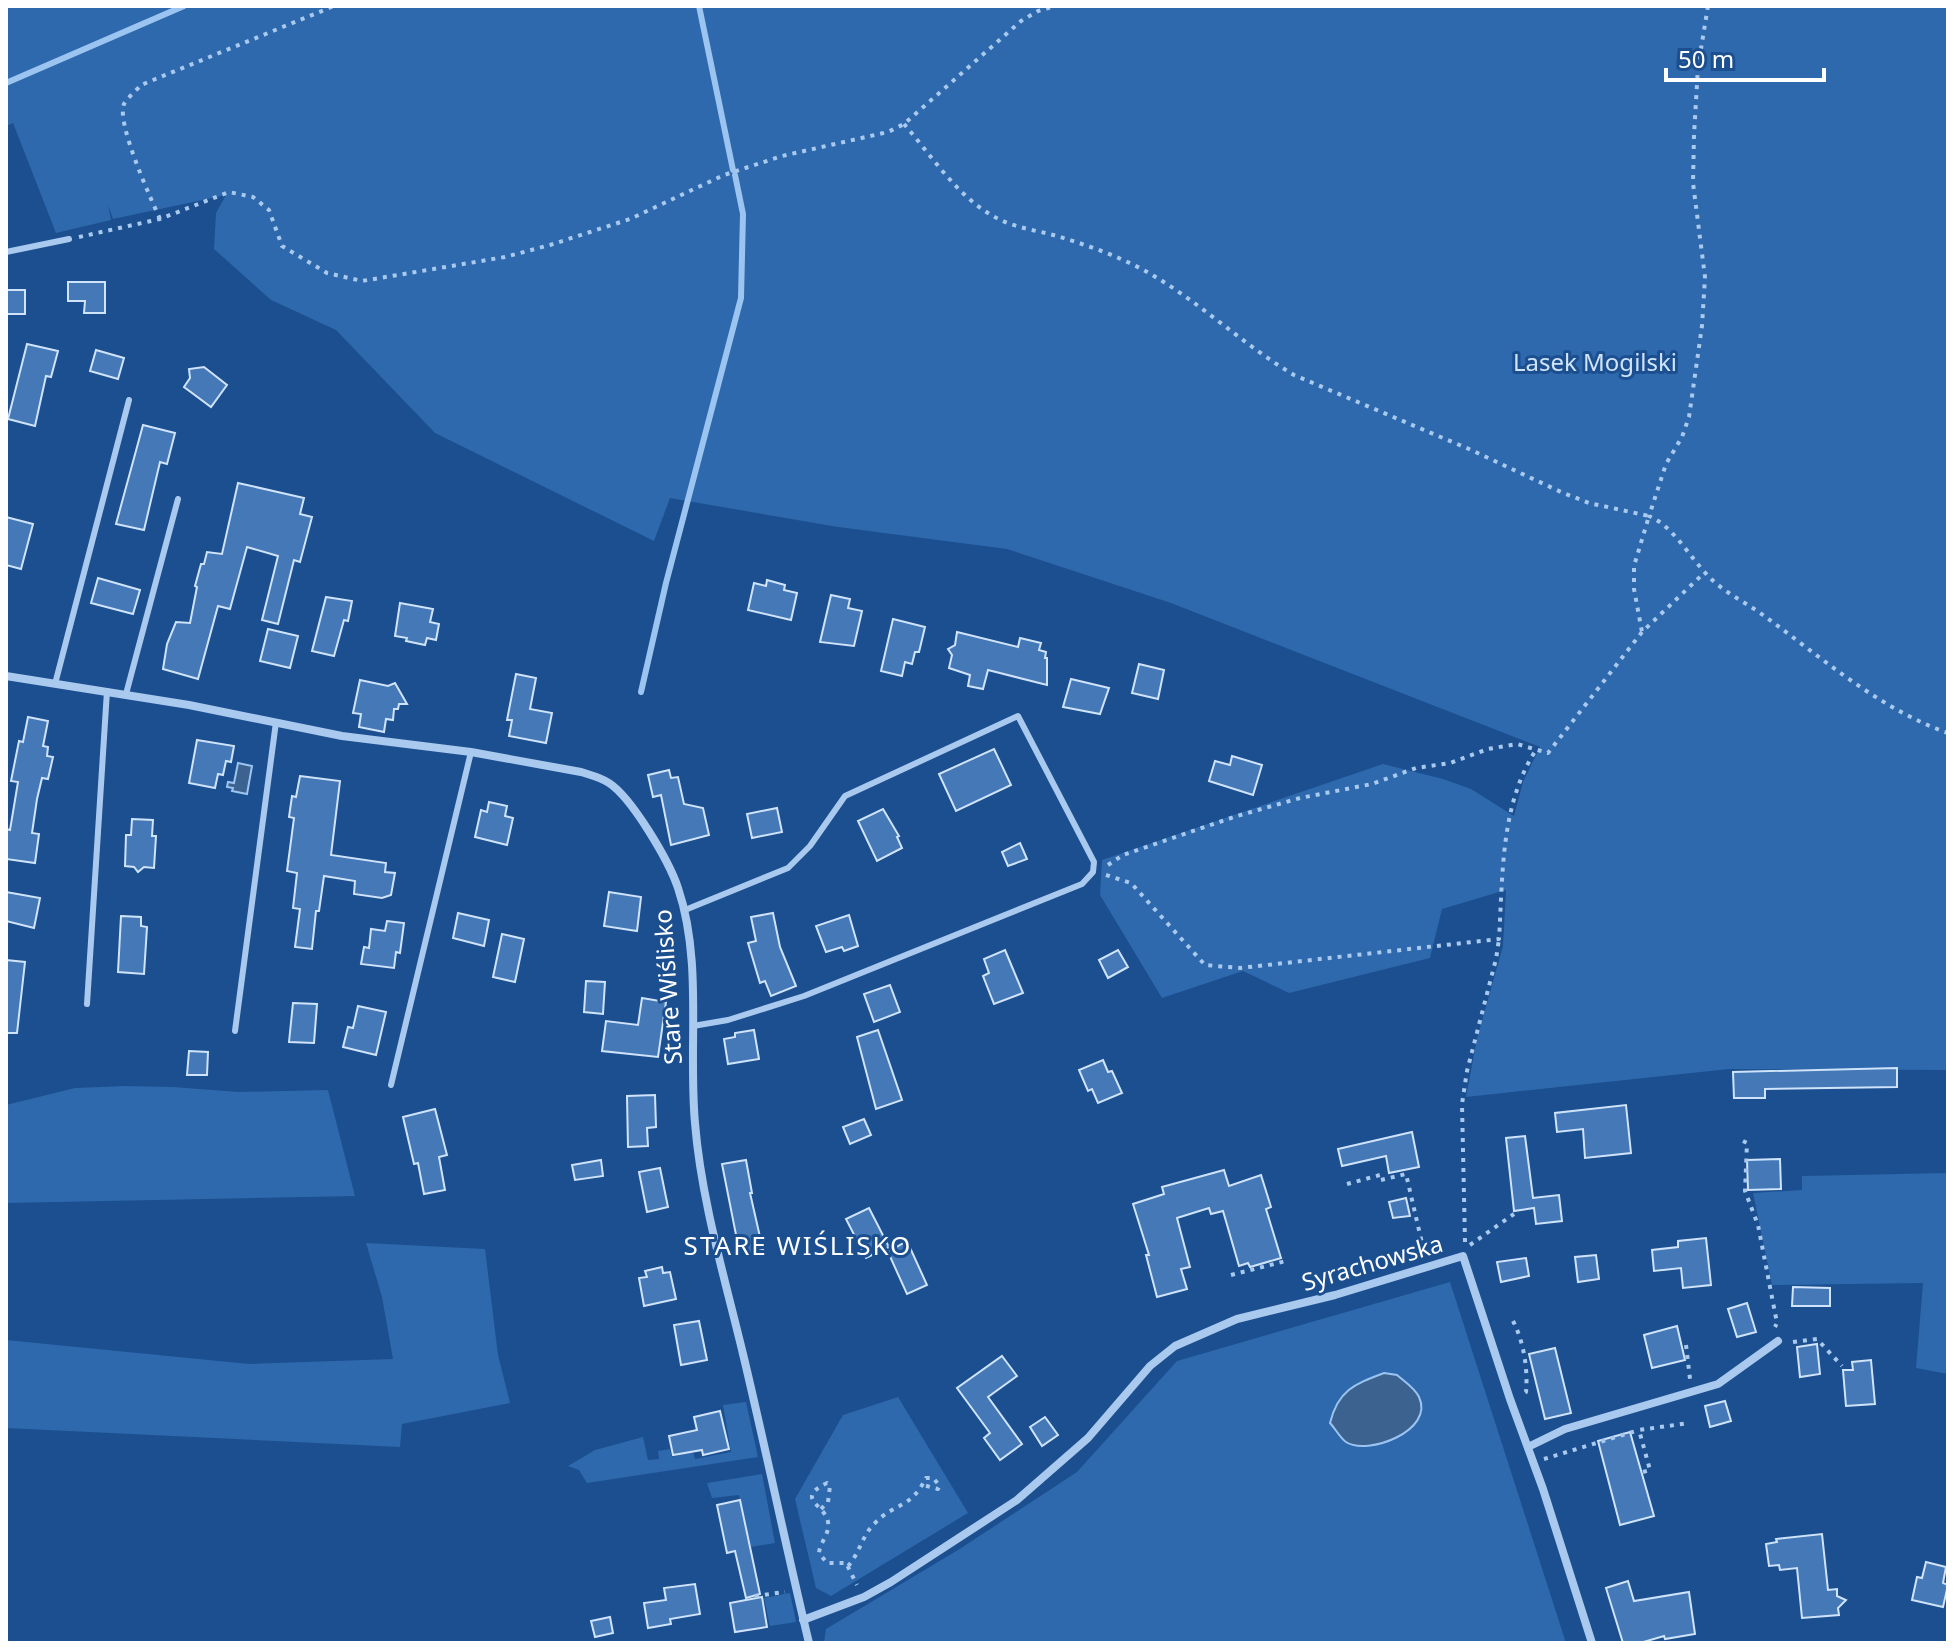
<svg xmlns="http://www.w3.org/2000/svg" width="1954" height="1649" viewBox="0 0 1954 1649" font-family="'Noto Sans',sans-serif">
  <rect width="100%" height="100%" fill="#1b4f8f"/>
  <g fill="#2e69ad">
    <polygon points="6,6 1948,6 1948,1070 1729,1069 1466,1097 1477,1039 1503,946 1506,890 1442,909 1430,958 1289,993 1243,971 1162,998 1100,895 1102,860 1383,764 1443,779 1471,789 1514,816 1523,782 1540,747 1171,603 1007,549 838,527 670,498 654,541 435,433 336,330 271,300 214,249 216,213 226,195 113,219 108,205 111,220 56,233 13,123 6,126"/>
    <polygon points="126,1086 173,1087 238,1092 328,1090 355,1196 6,1203 6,1105 75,1088"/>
    <polygon points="1948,1173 1948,1374 1916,1368 1923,1283 1772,1285 1753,1193 1802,1190 1802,1176"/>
    <polygon points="366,1243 485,1249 498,1355 510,1403 402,1424 400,1447 6,1428 6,1340 249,1364 393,1359 382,1297"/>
    <polygon points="1450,1282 1566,1643 824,1643 826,1629 958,1550 1077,1472 1177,1361"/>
    <polygon points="898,1397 968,1513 831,1596 816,1588 795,1499 843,1415"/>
    <polygon points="746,1402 758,1457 587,1483 579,1470 568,1466 595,1450 643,1437 648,1460 659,1459 658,1451 670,1449 672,1457 683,1454 680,1434 687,1431 695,1459 731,1452 723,1405"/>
    <polygon points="762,1474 775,1543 751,1547 739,1495 712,1498 707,1483"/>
    <polygon points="790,1593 796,1622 770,1626 764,1598"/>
  </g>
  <g fill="#3c6290" stroke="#9cc4f0" stroke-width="2">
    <polygon points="238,763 252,766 247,794 232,791 233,788 227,787 228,782 234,783"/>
    <path d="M1384,1373l13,2c7,6 18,13 22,22 16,34 -52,59 -73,45 -6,-4 -11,-14 -16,-19 8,-33 25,-39 54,-50z"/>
  </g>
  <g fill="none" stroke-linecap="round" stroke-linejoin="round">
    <g stroke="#9cc4f0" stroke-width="6">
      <polyline points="699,6 733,170"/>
      <polyline points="6,83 184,6"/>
      <polyline points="641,692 666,583 741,298 743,214 735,175"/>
    </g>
  </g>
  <g fill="#4478b7" stroke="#cfe3fa" stroke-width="2">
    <polygon points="68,282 105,282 105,313 84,313 85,301 68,301"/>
    <rect x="6" y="290" width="19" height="24"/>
    <polygon points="27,344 58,351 51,377 46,376 35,426 8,419"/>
    <polygon points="96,350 124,358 118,379 90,371"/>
    <polygon points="204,367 227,385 211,407 184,387 190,378 189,369"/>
    <polygon points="143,425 175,433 167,464 160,462 144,530 116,524"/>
    <polygon points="238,483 304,498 300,514 312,517 300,562 294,560 278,624 262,620 278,556 247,547 230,609 218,606 198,679 163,669 167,644 176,622 190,623 197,587 195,586 201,564 204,564 207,552 222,554"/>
    <polygon points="6,517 33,524 21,569 6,565"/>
    <polygon points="98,578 140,590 133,614 91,603"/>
    <polygon points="767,580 785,585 784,590 797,593 791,620 748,610 754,583 766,586"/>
    <polygon points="831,595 850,599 848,608 862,611 854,646 820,642"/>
    <polygon points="326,597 352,601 348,621 344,620 334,656 312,651"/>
    <polygon points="400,603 433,609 430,622 439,624 436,640 427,638 425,645 406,641 407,638 395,636"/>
    <polygon points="893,619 925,627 919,652 915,652 912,664 905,662 902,676 881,671"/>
    <polygon points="268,629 298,636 290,668 260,661"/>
    <polygon points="957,632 1018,647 1020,638 1041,643 1039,650 1046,652 1045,658 1047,658 1047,685 988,670 983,689 968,686 970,675 949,668 952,655 948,649 955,645"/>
    <polygon points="1139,664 1164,670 1158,699 1132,693"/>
    <polygon points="516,674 536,678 530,709 552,713 546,743 509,736 512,720 507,720"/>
    <polygon points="1071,679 1109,688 1100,714 1063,707"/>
    <polygon points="360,680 388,686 395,683 407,704 399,704 398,709 394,709 393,720 386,719 384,732 359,727 361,714 353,713"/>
    <polygon points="28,717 48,721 43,746 48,747 47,756 53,757 48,779 42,778 37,799 32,833 39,834 35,863 6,859 6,829 10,830 18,782 11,781 19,741 23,742"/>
    <polygon points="197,740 234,746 231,762 226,761 223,775 218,774 215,788 189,783"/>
    <polygon points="994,749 1011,785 956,811 939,774"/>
    <polygon points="1232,756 1262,765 1253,795 1209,781 1215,761 1230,765"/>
    <polygon points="669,770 671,778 678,777 684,804 703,808 709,835 671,845 661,795 653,797 648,775"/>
    <polygon points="300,776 340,781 331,855 386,863 385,872 395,873 391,895 382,898 354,894 355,881 324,876 319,911 316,911 312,949 295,947 300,909 293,908 297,873 287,871 294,818 289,817 292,796 296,797"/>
    <polygon points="489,802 507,806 505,816 513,818 507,845 475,837 481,810 487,812"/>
    <polygon points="777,808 782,832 752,838 747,814"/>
    <polygon points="883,809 899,836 897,837 902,848 877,861 858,821"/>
    <polygon points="132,819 153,820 152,836 156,836 154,868 144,867 138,872 134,867 125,866 126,835 131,835"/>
    <polygon points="1020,843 1027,859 1008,866 1002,852"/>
    <polygon points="6,892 40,898 34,928 6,921"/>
    <polygon points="609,892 641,897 637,931 604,926"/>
    <polygon points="458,913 489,920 484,946 453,938"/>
    <polygon points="773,913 780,947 796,986 771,996 765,981 760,983 748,943 756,941 751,917"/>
    <polygon points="849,915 858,946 844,951 842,947 826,952 816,926"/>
    <polygon points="121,916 141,917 141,926 147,927 144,974 118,972"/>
    <polygon points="387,921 404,923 400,953 396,952 394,968 361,964 364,947 369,948 371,929 385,931"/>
    <polygon points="502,934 524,939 515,982 493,977"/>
    <polygon points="1005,950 1023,993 994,1004 983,976 989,973 984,959"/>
    <polygon points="1118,950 1128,967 1108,978 1099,960"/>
    <polygon points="6,960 25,962 17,1033 6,1033"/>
    <polygon points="586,981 605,982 603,1014 584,1012"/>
    <polygon points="890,985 900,1012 874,1022 864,994"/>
    <polygon points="642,998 666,1002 658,1057 602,1051 606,1021 638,1025"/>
    <polygon points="293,1003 317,1004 314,1043 289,1042"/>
    <polygon points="358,1006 386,1012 376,1055 343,1047 348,1027 353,1028"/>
    <polygon points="754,1030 759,1059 728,1064 724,1039 735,1037 735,1033"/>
    <polygon points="878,1030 902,1100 876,1109 857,1037"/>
    <polygon points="189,1051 208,1052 207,1075 187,1075"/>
    <polygon points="1103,1060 1108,1072 1112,1071 1122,1093 1098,1103 1092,1089 1088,1091 1079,1070"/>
    <polygon points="1897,1068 1897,1087 1765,1089 1765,1098 1734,1098 1733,1072"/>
    <polygon points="655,1095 656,1127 647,1128 648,1146 628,1147 627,1096"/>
    <polygon points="1626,1105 1631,1153 1585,1158 1583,1129 1557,1132 1555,1113"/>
    <polygon points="435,1109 447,1155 439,1157 445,1190 424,1194 418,1163 414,1164 403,1117"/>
    <polygon points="864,1119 871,1135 850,1144 843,1127"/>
    <polygon points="1412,1132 1419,1167 1389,1173 1386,1156 1342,1166 1338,1149"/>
    <polygon points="1525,1136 1533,1198 1559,1195 1562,1221 1536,1224 1534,1208 1514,1211 1506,1138"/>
    <polygon points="1780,1159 1781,1189 1748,1190 1747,1160"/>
    <polygon points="601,1160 603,1176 575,1180 572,1165"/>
    <polygon points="746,1160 752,1193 750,1193 763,1250 747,1254 744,1243 738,1245 722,1164"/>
    <polygon points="660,1168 668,1207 647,1212 639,1172"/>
    <polygon points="1224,1170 1229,1186 1261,1175 1271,1207 1266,1209 1281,1258 1250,1267 1248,1263 1239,1266 1223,1211 1211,1214 1209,1208 1177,1218 1190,1267 1181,1269 1187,1289 1157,1297 1146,1255 1149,1255 1133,1204 1164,1194 1162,1187"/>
    <polygon points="1406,1198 1410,1216 1393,1218 1389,1202"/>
    <polygon points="869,1208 889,1247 866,1258 846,1219"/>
    <polygon points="1706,1238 1711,1285 1683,1288 1681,1268 1654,1271 1652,1250 1678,1247 1678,1241"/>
    <polygon points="907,1241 927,1285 907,1294 888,1252"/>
    <polygon points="1596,1255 1599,1279 1578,1282 1575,1257"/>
    <polygon points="1526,1258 1529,1276 1501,1282 1497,1262"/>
    <polygon points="662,1267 663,1273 670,1272 676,1299 644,1306 639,1278 647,1277 645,1271"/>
    <polygon points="1793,1287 1830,1288 1830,1306 1792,1306"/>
    <polygon points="1747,1303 1756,1332 1737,1337 1728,1309"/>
    <polygon points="699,1321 707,1360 681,1365 674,1325"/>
    <polygon points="1677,1326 1685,1360 1652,1368 1644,1335"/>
    <polygon points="1817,1344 1820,1374 1800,1377 1797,1347"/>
    <polygon points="1555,1348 1571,1413 1545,1419 1529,1354"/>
    <polygon points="1002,1356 1017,1376 988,1397 1022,1444 1000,1460 984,1438 990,1433 957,1388"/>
    <polygon points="1871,1360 1875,1404 1846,1406 1843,1370 1853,1370 1852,1362"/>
    <polygon points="1725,1401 1731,1421 1710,1427 1705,1406"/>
    <polygon points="720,1411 729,1449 703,1455 702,1450 673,1455 669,1436 697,1430 694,1417"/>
    <polygon points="1045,1417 1058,1435 1042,1446 1030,1427"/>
    <polygon points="1630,1432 1654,1516 1620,1525 1598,1441"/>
    <polygon points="740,1500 760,1594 746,1598 735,1551 727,1553 717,1505"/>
    <polygon points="1822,1534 1828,1590 1837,1589 1837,1596 1846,1600 1838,1608 1839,1615 1802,1618 1797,1568 1780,1570 1779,1565 1769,1566 1766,1544 1777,1542 1776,1539"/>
    <polygon points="1926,1562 1946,1567 1943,1583 1948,1585 1943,1607 1912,1600 1917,1577 1922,1578"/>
    <polygon points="1628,1581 1634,1601 1689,1592 1695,1634 1665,1639 1664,1636 1640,1643 1623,1643 1606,1588"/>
    <polygon points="695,1584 700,1614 670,1619 671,1624 648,1628 644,1603 666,1600 664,1588"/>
    <polygon points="762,1597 767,1627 735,1632 730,1603"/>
    <polygon points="610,1617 613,1633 595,1637 591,1621"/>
  </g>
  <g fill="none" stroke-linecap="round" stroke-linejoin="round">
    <g stroke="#a9c9ee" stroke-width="4" stroke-dasharray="4 6" stroke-linecap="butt">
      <path d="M1708,6l-10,61 -4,68 -1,48 12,94 -3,49 -13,91 -7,20 -16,27 -17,52c28,12 44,49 68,68 14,12 31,20 46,31 58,42 116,94 185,118"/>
      <path d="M904,124c27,31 53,72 89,92 20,12 43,14 64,20 33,10 67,22 97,40 49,29 91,70 140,99l175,74 92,43 28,11 60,13 -15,50v23l8,43"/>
      <path d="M160,219c-9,-20 -44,-96 -36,-115 3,-6 13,-14 17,-19l193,-79"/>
      <polyline points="79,237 160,219 229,192 253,197 269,210 282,246 327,273 362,281 505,257 550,245 630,219 724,175 782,156 888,132 904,124 1021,21 1038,11 1055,6"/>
      <polyline points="1108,865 1123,855 1237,816 1300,798 1372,784 1416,768 1450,763 1488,749 1517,744 1548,753 1642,632 1704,573"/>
      <path d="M1106,875l25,8 74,82 35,3 259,-29c4,-63 1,-134 37,-189"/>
      <polyline points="1743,1141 1747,1143 1745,1191 1758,1225 1777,1323 1775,1327"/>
      <polyline points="1381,1180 1406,1174 1425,1256"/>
      <polyline points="1347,1184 1380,1175"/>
      <polyline points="1465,1242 1462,1104 1467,1071 1496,959 1499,939"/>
      <polyline points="1470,1245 1514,1214"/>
      <polyline points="1231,1275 1286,1261"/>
      <path d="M1513,1321c11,21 15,49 13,71l-3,2"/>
      <polyline points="1793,1342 1817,1339 1842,1366"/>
      <polyline points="1686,1345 1690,1379"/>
      <polyline points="1544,1459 1639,1430"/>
      <polyline points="1643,1472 1650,1470 1639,1430 1689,1423"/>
      <path d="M821,1509l7,-7 2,-16 -3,-3c-33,16 -2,21 1,39 2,12 -8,20 -9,31l8,10h19l11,22"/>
      <path d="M848,1566c12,-13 14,-31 27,-43 20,-21 35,-13 51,-45h7l7,8 -2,3 -15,-4"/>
      <polyline points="755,1596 785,1592"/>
    </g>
    <g stroke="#a9c9ee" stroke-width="6">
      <polyline points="6,252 69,239"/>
      <polyline points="55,684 129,400"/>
      <polyline points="126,694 178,499"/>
      <polyline points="685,910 788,868 810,846 845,796 1018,716 1094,862 1093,872 1082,884 804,996 728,1020 693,1026"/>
      <polyline points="87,1004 107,691"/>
      <polyline points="235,1031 276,722"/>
      <polyline points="391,1085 471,752"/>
    </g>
    <g stroke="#a9c9ee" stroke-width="8">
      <path d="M6,676l183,29 153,31 129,16 110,20c9,3 19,5 28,11 23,15 60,78 69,105 25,74 10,158 17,235 6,76 30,156 48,231 23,96 43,193 66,289"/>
      <polyline points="1528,1447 1565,1429 1718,1384 1778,1341"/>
      <polyline points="803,1620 864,1597 891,1582 1017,1500 1088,1438 1150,1366 1175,1346 1237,1319 1335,1295 1463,1256 1510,1399 1543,1489 1592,1643"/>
    </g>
  </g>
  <g text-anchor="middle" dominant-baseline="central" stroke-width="6" stroke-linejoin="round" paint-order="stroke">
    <g font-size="24" fill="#cfe3fa" stroke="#1b4f8f">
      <text x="1595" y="361">Lasek Mogilski</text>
    </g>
    <g font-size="24" fill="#fff" stroke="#1b4f8f">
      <text transform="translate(667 987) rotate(-94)">Stare Wiślisko</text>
      <text transform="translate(1372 1262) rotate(-16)">Syrachowska</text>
    </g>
    <g font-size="26" letter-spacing="2" fill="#fff" stroke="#1b4f8f">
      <text x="798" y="1245">STARE WIŚLISKO</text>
    </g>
  </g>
  <rect width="1954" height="1649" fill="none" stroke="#ffffff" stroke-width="16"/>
  <path d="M1666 68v12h158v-12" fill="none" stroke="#ffffff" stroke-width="4"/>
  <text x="1678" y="68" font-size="24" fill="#ffffff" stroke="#1b4f8f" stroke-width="6" paint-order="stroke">50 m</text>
</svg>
